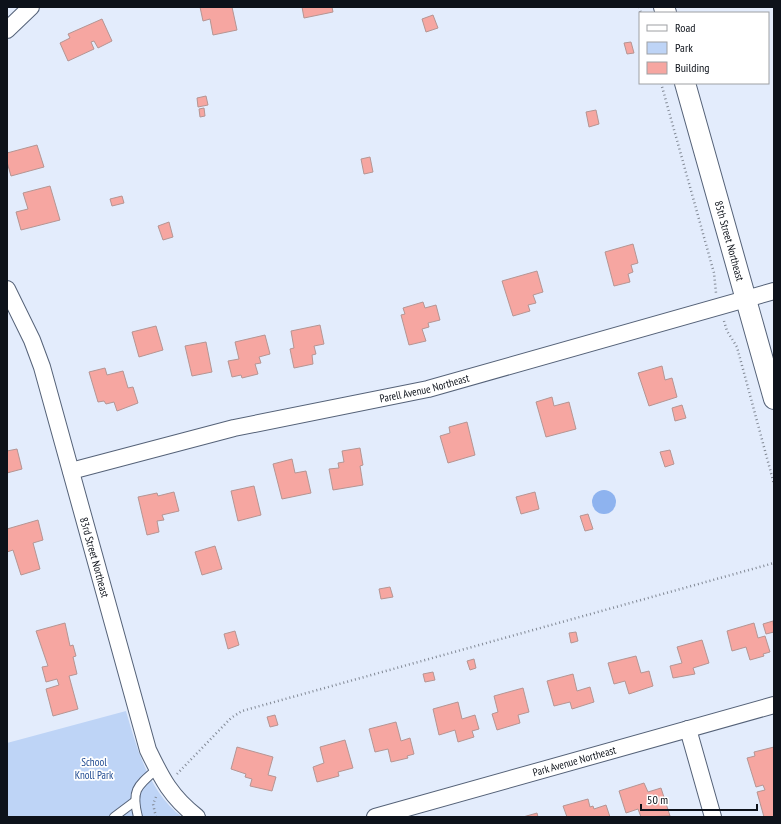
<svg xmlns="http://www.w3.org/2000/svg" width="781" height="824" viewBox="0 0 781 824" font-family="'PT Sans Narrow',sans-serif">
  <rect width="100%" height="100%" fill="#e3ecfc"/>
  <path fill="#bed4f6" d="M126,711c11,38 23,81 56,106h-175v-74z"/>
  <circle fill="#8eb3ef" cx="604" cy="502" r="12"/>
  <g fill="#f6a6a1" stroke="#b59593">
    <polygon points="200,7 232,7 237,30 213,35 210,19 203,21"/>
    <polygon points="302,7 332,7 333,12 304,18"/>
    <polygon points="433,15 438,28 426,32 422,19"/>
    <polygon points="102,19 112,41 98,48 94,41 91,42 94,49 68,61 60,43 70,38 68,34"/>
    <polygon points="631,42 634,53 627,54 624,43"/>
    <polygon points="206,96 208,105 198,107 197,98"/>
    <polygon points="204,108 205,116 200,117 199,109"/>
    <polygon points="596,110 599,124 589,127 586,112"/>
    <polygon points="37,145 44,167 11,176 7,162 7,153"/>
    <polygon points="370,157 373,172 364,174 361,159"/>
    <polygon points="50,186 60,220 21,230 16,212 28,209 23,193"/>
    <polygon points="122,196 124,203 112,206 110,199"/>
    <polygon points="169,222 173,237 163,240 158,226"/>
    <polygon points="633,244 638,263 631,265 633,272 628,274 630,282 614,286 605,252"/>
    <polygon points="537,271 543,292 533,295 536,303 528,305 530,311 513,316 502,281"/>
    <polygon points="423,302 425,308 436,305 440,320 428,323 429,327 422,329 426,341 409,345 401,315 405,314 403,308"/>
    <polygon points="320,325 324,344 314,346 316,354 312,355 313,364 294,368 290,349 294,348 291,331"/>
    <polygon points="156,326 163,350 139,357 132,332"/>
    <polygon points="265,335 270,354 259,357 261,363 255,364 258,374 242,378 241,375 232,377 228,361 239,359 235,342"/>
    <polygon points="206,342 212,372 192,376 185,346"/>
    <polygon points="662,366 665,380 672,378 677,397 649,406 638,373"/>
    <polygon points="105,368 107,375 123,371 128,388 133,387 138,403 117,411 114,402 106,404 104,401 98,402 89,372"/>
    <polygon points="552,397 554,406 569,402 576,429 546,437 536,402"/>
    <polygon points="682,405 686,418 675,421 672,408"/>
    <polygon points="467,422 475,455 448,463 440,436 450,433 449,427"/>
    <polygon points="360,448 363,465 360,466 363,485 333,490 329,469 339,468 338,463 344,462 342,451"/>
    <polygon points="17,449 22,469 7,473 7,451"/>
    <polygon points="670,450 674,464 665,467 660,452"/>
    <polygon points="292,459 295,473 306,471 311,493 282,499 273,464"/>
    <polygon points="254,486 261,515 238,521 231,491"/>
    <polygon points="174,492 179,511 162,515 164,520 157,521 159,532 147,535 138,497 157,493 158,496"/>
    <polygon points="535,492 539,509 521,514 516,497"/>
    <polygon points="588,514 593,529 585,531 580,516"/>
    <polygon points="38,520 43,540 33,543 40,569 21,575 13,550 7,552 7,529"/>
    <polygon points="215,546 222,569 202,575 195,552"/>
    <polygon points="390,587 393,597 381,599 379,589"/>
    <polygon points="773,621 774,632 766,634 763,624"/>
    <polygon points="65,623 70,646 73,645 76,656 73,657 77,674 69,676 78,709 53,716 46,689 59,685 57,679 46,682 42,667 48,666 36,631"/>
    <polygon points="754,623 758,638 765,636 770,652 763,654 764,656 750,660 746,647 732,651 727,631"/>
    <polygon points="235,631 239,645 228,649 224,634"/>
    <polygon points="576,632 578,641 571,643 569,633"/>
    <polygon points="702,640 709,663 693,668 695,674 673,678 670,666 682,663 677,647"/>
    <polygon points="636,656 641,673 649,671 653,686 629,694 625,681 614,684 608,663"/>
    <polygon points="474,659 476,668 470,670 467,661"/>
    <polygon points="433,672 435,680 425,682 423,674"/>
    <polygon points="573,674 577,691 590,687 594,702 572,709 570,702 554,706 547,681"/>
    <polygon points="523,688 529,712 518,715 520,723 497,730 492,714 498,712 494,696"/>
    <polygon points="458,702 462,719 475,715 479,729 472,731 474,737 458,742 455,730 439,735 433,709"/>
    <polygon points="275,715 278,725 270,727 267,717"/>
    <polygon points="396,722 401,741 410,738 414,754 407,756 408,758 391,762 388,749 375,752 369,729"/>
    <polygon points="345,740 353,768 338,772 339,776 317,782 313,767 324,763 320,747"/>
    <polygon points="237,747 273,757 268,775 276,777 272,791 250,786 252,779 245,777 246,774 231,769"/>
    <polygon points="774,747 774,817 764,817 757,792 765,790 763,785 756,787 747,758 755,756 754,752"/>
    <polygon points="644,783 648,792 661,788 670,816 641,817 638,809 626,813 619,791"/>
    <polygon points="588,799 590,807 593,806 594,809 606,805 610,817 567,817 563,806"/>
    <polygon points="537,813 538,817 521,817 523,817"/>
  </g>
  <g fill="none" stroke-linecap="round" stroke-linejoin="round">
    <defs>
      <g id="service">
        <polyline points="114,817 134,802"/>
        <path d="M138,817c-7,-27 -1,-31 19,-48"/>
      </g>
      <g id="minor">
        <polyline points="7,30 31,7"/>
        <path id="s1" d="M7,289l25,51 10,27 106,383c14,29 23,47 49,67"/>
        <path id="s2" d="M71,471l163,-43 194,-39 346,-98"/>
        <polyline points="688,729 713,817"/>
        <path id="s3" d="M375,817l399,-112"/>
      </g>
      <g id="tertiary">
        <polyline points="664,7 666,13"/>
        <path id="s4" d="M685,83l89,316"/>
      </g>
    </defs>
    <use href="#service" stroke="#556278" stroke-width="10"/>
    <use href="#minor" stroke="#556278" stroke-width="18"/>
    <use href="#tertiary" stroke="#556278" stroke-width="22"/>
    <g stroke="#828995" stroke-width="2.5" stroke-dasharray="1 3" stroke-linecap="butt">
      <polyline points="639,7 641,13"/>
      <polyline points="661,83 714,273 716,293"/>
      <polyline points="724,321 727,331 737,347 774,484"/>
      <polyline points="177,774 231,718 242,711 774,563"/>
      <polyline points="156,817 153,804 156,797"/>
    </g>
    <use href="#service" stroke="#fff" stroke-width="8"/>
    <use href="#minor" stroke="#fff" stroke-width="16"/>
    <use href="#tertiary" stroke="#fff" stroke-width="20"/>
  </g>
  <g text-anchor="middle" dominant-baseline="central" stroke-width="3.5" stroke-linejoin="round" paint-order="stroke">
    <g font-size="11" fill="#0d121a" stroke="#fff">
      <text stroke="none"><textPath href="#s4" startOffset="164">85th Street Northeast</textPath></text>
      <text stroke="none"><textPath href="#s2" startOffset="363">Parell Avenue Northeast</textPath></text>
      <text stroke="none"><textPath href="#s1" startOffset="283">83rd Street Northeast</textPath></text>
      <text stroke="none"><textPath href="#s3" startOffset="207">Park Avenue Northeast</textPath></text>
    </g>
    <g font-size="11" fill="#214c92" stroke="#fff">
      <text x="94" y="762">School<tspan x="94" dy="13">Knoll Park</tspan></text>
    </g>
  </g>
  <rect width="781" height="824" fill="none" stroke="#0d121a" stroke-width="16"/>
  <rect x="639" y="12" width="130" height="72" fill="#ffffff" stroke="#9ea0a3"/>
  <rect x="647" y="25" width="20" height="6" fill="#ffffff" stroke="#9ea0a3"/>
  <text x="675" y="32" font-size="12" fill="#0d121a">Road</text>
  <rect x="647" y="42" width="20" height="12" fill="#bed4f6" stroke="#9ea0a3"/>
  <text x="675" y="52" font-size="12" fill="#0d121a">Park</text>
  <rect x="647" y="62" width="20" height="12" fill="#f6a6a1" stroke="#9ea0a3"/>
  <text x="675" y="72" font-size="12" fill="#0d121a">Building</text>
  <path d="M641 804v6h116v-6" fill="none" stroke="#0d121a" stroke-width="2"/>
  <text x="647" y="804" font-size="12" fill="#0d121a" stroke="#ffffff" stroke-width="3" paint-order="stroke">50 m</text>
</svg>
